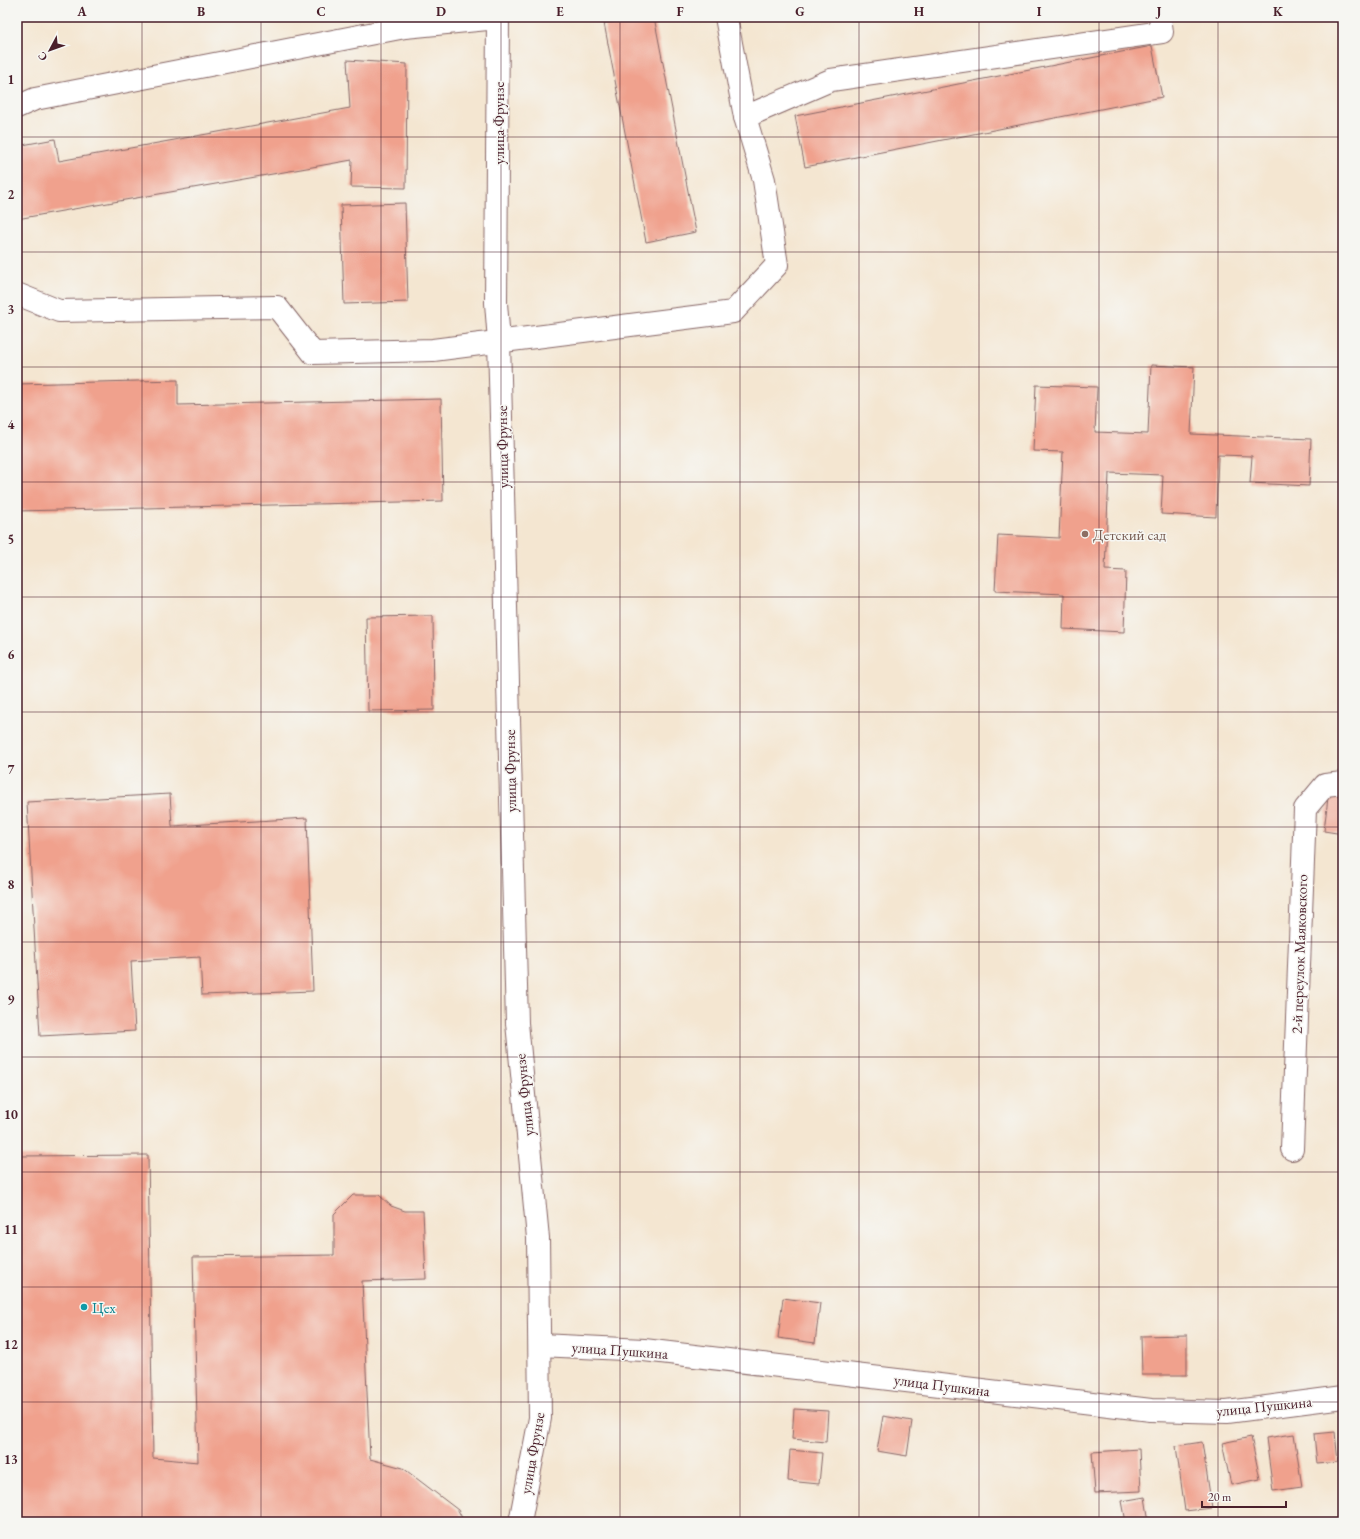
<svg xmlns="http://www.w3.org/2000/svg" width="1360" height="1539" viewBox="0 0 1360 1539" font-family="'EB Garamond',serif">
  <rect width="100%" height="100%" fill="#f6f6f2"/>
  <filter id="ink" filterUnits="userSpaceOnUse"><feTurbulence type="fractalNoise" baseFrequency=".025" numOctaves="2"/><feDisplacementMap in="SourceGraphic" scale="8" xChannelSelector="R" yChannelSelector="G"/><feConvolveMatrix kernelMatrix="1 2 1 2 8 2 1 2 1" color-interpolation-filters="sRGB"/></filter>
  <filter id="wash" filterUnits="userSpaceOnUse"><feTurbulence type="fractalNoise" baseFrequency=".012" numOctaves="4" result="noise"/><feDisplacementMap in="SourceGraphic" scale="16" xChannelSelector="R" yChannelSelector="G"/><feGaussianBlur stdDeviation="0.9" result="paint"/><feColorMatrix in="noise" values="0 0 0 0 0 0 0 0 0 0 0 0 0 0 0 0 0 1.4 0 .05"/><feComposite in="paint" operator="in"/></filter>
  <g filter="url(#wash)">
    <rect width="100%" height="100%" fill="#f4e6d1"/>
    <g id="blocks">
      <g fill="#f0a18d">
        <polygon points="617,17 654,17 696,232 646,242 604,23 618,21"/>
        <polygon points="1152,46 1162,97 805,167 795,116"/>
        <polygon points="347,60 407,64 406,188 351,187 352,160 17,219 17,146 55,139 59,161 350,108"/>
        <polygon points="405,203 408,302 344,304 341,205"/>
        <polygon points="1151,365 1194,367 1191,434 1311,439 1309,486 1250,483 1252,456 1218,455 1216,517 1161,514 1163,475 1109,473 1105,570 1126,571 1124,632 1063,629 1064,594 995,591 998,535 1059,538 1063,452 1033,451 1036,385 1097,387 1095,432 1148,434"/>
        <polygon points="178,380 178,405 441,399 443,501 17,511 17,384"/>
        <polygon points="433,616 434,710 368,711 366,617"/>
        <polygon points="1329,789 1343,791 1343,834 1324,831"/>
        <polygon points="170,794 172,826 307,818 313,991 202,995 200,957 131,961 135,1031 40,1036 27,802"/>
        <polygon points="148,1155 153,1458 198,1462 193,1257 334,1255 334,1214 353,1195 379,1195 391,1206 405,1211 423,1211 426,1279 362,1281 370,1459 403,1468 458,1510 464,1522 17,1522 17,1156"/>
        <polygon points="783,1298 820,1303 815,1343 778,1338"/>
        <polygon points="1187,1335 1187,1375 1142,1375 1141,1336"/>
        <polygon points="794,1409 828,1411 826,1442 792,1439"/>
        <polygon points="883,1416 912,1421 907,1456 877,1451"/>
        <polygon points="1335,1432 1338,1462 1317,1464 1314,1434"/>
        <polygon points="1294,1434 1302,1487 1273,1491 1266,1438"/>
        <polygon points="1251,1437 1260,1479 1231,1485 1222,1443"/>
        <polygon points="1202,1442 1212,1508 1185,1511 1176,1446"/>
        <polygon points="1139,1449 1141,1491 1095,1493 1092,1452"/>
        <polygon points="790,1450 822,1453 819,1484 788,1481"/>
        <polygon points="1145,1497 1149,1522 1126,1522 1122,1501"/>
      </g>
    </g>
  </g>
  <g filter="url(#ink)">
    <use href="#blocks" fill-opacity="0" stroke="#866565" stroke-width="1"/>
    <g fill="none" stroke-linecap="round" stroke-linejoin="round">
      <defs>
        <g id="minor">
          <polyline points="498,17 496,303 499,341 517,1023 538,1238 540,1418 520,1522"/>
          <polyline points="726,17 745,117"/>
          <polyline points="17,107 35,99 405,27 498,18"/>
          <polyline points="17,294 59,311 277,307 313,353 433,350 733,312 777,265 764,180 745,117 831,80 1162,32 1160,17"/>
          <polyline points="1292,1149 1305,809 1325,785 1343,783"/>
          <polyline points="540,1345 644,1350 1151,1410 1227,1412 1343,1397"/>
        </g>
      </defs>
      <use href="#minor" stroke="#866565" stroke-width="24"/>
      <use href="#minor" stroke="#fff" stroke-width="22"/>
    </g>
  </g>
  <path fill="none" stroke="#4a1f2b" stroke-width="1" stroke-opacity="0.55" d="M142,17v1505M261,17v1505M381,17v1505M501,17v1505M620,17v1505M740,17v1505M859,17v1505M979,17v1505M1099,17v1505M1218,17v1505M17,137h1326M17,252h1326M17,367h1326M17,482h1326M17,597h1326M17,712h1326M17,827h1326M17,942h1326M17,1057h1326M17,1172h1326M17,1287h1326M17,1402h1326"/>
  <circle fill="#8d6e63" stroke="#f6f6f2" stroke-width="1.5" cx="1085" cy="534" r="4"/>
  <circle fill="#0f9aa8" stroke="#f6f6f2" stroke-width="1.5" cx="84" cy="1307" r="4"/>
  <g text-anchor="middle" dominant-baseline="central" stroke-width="3" stroke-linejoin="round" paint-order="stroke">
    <g font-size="15" fill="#4a1f2b" stroke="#f6f6f2">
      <text transform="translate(498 123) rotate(-90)">улица Фрунзе</text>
      <text transform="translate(502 447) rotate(-91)">улица Фрунзе</text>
      <text transform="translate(510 771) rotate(-91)">улица Фрунзе</text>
      <text transform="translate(1299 954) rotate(-88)">2-й переулок Маяковского</text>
      <text transform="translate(524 1095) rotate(-96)">улица Фрунзе</text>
      <text transform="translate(620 1350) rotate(4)">улица Пушкина</text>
      <text transform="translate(942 1385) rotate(7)">улица Пушкина</text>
      <text transform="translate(1264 1406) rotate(-6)">улица Пушкина</text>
      <text transform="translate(532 1453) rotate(-80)">улица Фрунзе</text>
    </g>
    <g font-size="15" fill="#785e54" stroke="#f6f6f2" text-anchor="start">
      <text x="1093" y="534">Детский сад</text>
    </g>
    <g font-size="15" fill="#0d838f" stroke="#f6f6f2" text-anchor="start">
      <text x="92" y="1307">Цех</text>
    </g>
  </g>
  <rect width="1360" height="1539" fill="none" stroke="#f6f6f2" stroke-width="44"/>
  <g transform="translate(50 50) rotate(229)" stroke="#f6f6f2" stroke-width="3" paint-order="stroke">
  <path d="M0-3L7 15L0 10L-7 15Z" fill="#4a1f2b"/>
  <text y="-6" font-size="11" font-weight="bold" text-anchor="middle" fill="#4a1f2b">С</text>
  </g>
  <path d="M1202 1501v6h84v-6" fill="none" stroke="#4a1f2b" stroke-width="2"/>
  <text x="1208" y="1501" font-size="12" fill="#4a1f2b" stroke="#f6f6f2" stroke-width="3" paint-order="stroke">20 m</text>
  <rect x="22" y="22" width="1316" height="1495" fill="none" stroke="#4a1f2b" stroke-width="1.5"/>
  <g font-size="13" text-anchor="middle" font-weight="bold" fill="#4a1f2b">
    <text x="82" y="16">A</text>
    <text x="201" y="16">B</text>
    <text x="321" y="16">C</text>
    <text x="441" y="16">D</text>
    <text x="560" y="16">E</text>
    <text x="680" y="16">F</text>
    <text x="800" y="16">G</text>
    <text x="919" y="16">H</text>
    <text x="1039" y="16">I</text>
    <text x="1159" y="16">J</text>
    <text x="1278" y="16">K</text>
    <text x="11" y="84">1</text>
    <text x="11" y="199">2</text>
    <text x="11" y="314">3</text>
    <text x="11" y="429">4</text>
    <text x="11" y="544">5</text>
    <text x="11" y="659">6</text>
    <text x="11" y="774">7</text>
    <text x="11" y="889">8</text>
    <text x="11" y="1004">9</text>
    <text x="11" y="1119">10</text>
    <text x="11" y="1234">11</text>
    <text x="11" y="1349">12</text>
    <text x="11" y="1464">13</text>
  </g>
</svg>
